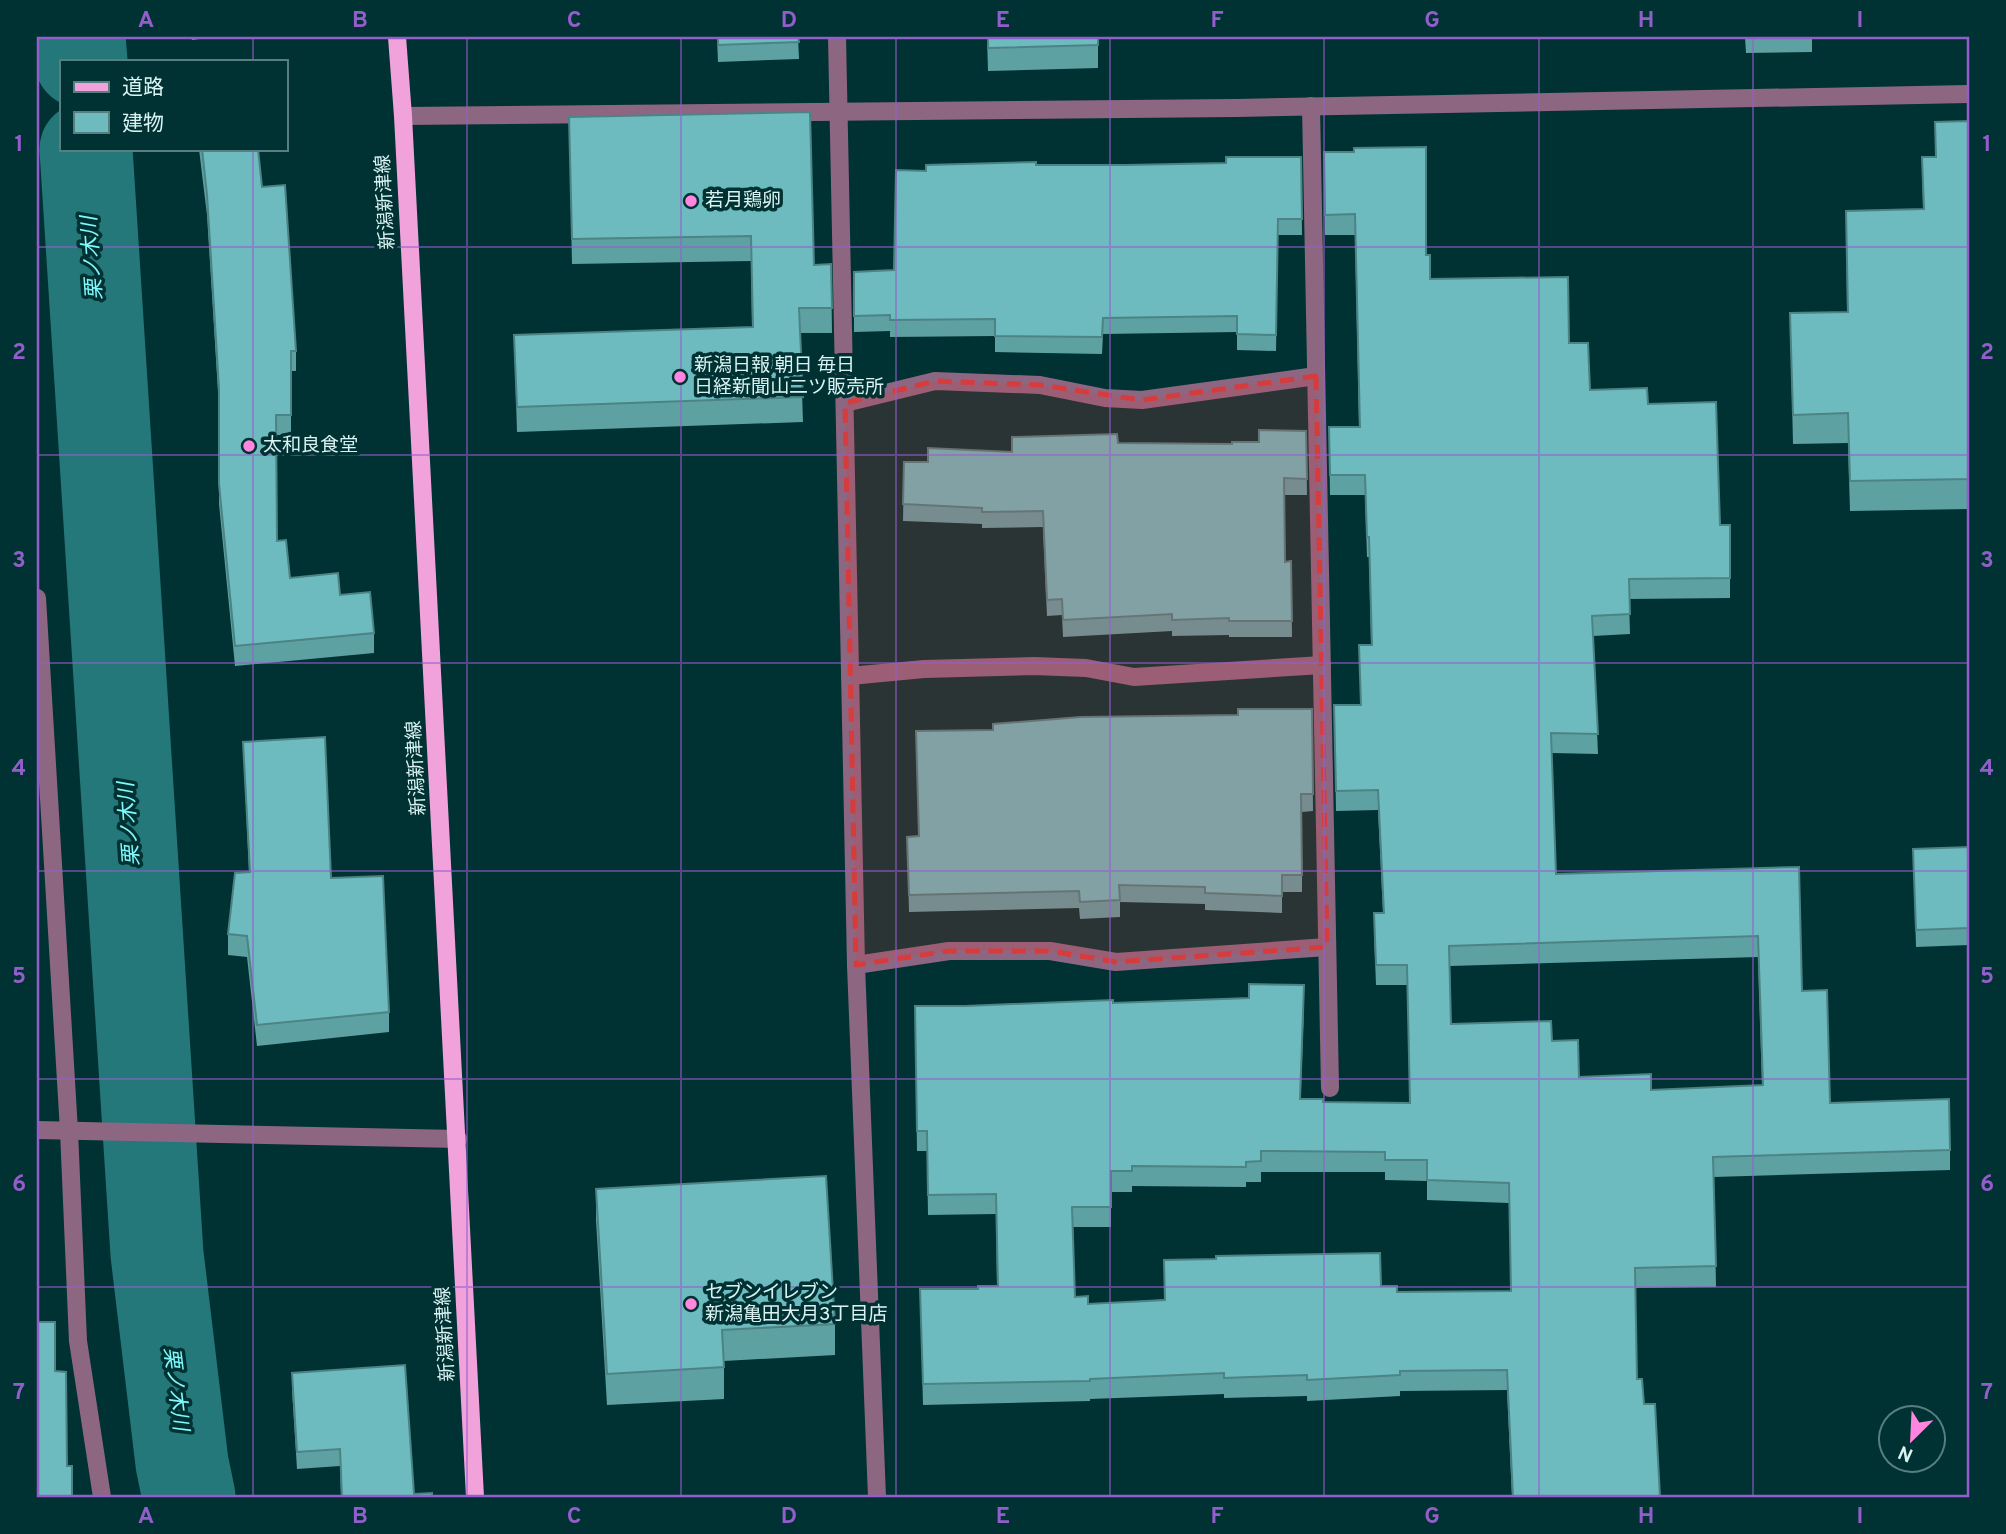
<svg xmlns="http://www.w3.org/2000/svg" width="2006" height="1534" viewBox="0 0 2006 1534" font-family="Overpass,'Noto Sans JP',sans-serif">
  <rect width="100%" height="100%" fill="#003233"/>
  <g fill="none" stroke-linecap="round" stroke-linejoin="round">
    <g stroke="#24787a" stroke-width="93">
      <polyline points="79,37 81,61"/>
      <polyline points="86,149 157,1254 182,1463 189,1497"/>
    </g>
    <g stroke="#8d6782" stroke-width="18">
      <polyline points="837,37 856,965 877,1497"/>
      <polyline points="1311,106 1330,1088"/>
      <polyline points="403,116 1236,108 1969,94"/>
      <polyline points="845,403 935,381 1040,385 1105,398 1142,400 1316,376"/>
      <polyline points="37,598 69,1131 78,1341 102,1497"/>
      <polyline points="850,676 924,669 1034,666 1086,668 1134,677 1322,665"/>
      <polyline points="856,965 949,951 1050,951 1116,962 1327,947"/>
      <polyline points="37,1130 458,1139"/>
    </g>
    <polyline stroke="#f1a2da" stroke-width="18" points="397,37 403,116 475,1497"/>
  </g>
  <g fill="#5ea1a3" fill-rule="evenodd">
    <polygon points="191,37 215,37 192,40"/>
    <polygon points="717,37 798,37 799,59 718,62"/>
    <polygon points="987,37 1098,37 1098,68 988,71"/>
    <polygon points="1745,37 1812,37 1812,52 1746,53"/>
    <polygon points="569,117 814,265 831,264 832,333 800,333 803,422 517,432 514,335 752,327 751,261 572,264"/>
    <polygon points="1969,121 1969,509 1850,511 1848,443 1793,444 1790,313 1847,312 1846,211 1923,209 1922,157 1935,157 1935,122"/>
    <polygon points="199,149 258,149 262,187 296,351 296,371 291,371 291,435 276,435 277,541 290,578 340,595 374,633 374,653 235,666 219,504 219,408 207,215"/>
    <path d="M1324,152l102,103 4,24 139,64 21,47 58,14 72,121h10v73l-101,1 1,35 -37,2 5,118 -46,-1 4,121 243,-7 3,124 28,112 120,47v20l-236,7 2,110 -81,1 2,91 7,25 16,93h-148l-5,-107 -107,1v5l-93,5v-5l-83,2v-4l-134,5v2l-167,4 -3,-116h58l19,-3 -1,-72 -68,1 -1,-64h-10l-2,-145h50l148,-3 191,3 -4,93 23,3 87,1 -3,-118h-31l-2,-52 9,-20 -5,-103 -42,1 -2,-106h26l11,-60 -2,-88h-2l-2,-62h-35l-1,-68h30l-4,-192h-30zM1758,957l4,128 -111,5 -72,-13 -27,-36 -101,-17 -1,-58zM1261,1172h124v8l42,1v19l82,3 2,88 -114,1 -16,-6 -293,18 -13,-7 -2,-70h38v-35h21v-6l114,1v-5h15z"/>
    <polygon points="1301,157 1302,235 1278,235 1276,351 1237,350 1237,332 1103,334 1102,354 995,352 995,336 890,337 890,331 854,332 854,272 894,270 926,171 1036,165 1126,165 1226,163"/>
    <polygon points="1306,431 1307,495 1284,495 1285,562 1291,561 1292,637 1229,637 1229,635 1172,636 1172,631 1063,637 1062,615 1047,616 1043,527 982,528 982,524 903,521 904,462 928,462 1118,443 1232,444 1259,442"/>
    <polygon points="1312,709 1313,811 1302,812 1302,892 1282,892 1282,913 1205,910 1205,904 1120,902 1120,917 1080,919 1079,908 909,912 907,837 919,836 993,730 1238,715"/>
    <polygon points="243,742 331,878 389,1012 389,1032 257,1046 247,957 228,955 228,934 249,872"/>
    <polygon points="1969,847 1969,945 1916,947 1913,849"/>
    <polygon points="596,1189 835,1324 835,1355 724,1361 724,1399 607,1405 596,1220"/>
    <polygon points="292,1373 414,1494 432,1497 341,1497 340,1466 297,1469 292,1390"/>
  </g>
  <polygon fill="#4c8385" points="1304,985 1304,1006 1300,1119 1300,1099"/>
  <g fill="#6dbbbe" stroke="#4c8385" stroke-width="2" fill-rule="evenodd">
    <polygon points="718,37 798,37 799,42 718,45"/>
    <polygon points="988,37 1098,37 1098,45 988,48"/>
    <polygon points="810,112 814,265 831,264 832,308 799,308 803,397 517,407 514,335 753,327 751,236 572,239 569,117"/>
    <polygon points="1969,121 1969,479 1850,481 1848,413 1793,415 1790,313 1848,312 1846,211 1924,209 1922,157 1936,157 1935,122"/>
    <path d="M1426,147v108h4v24l138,-2 1,66h19l2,47 57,-2 1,16 68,-2 4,123h10v53l-101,1 1,35 -38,2 6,118 -47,-1 5,141 243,-7 3,124 25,-1 3,113 119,-4 1,51 -237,7 3,109 -81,2 2,111h5l2,25h11l5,93h-147l-6,-127 -107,1v4l-93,5v-5l-83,3v-5l-134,6v2l-167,3 -3,-95h58v-3h20l-2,-92 -68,1 -1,-64h-10l-2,-125h50l148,-6v3l136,-5v-14l55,1 -4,114h23v3l87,1 -3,-138h-31l-2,-52h10l-6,-123 -42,1 -2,-86h27l-2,-60h13l-3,-108h-2l-2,-62h-35l-1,-48h31l-5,-213 -30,1 -1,-63h30v-4zM1758,936l5,149 -112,5v-16l-72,3 -1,-37 -26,1 -1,-20 -100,3 -2,-78zM1261,1151l124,1v8h42v20l82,3 2,108 -114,1v-6h-16l-1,-33 -164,3v3l-52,1 1,40 -77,4v-8l-13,1 -3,-90h39v-36h21v-5l114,1v-5l15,-1z"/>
    <polygon points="202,149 258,149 262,187 285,185 296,351 291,351 291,415 276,415 277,541 286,540 290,578 338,573 340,595 370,592 374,633 235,646 219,484 219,388 207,195"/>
    <polygon points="1226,157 1301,157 1302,219 1278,219 1276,335 1237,334 1237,316 1103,318 1102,337 995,336 995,319 890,320 890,315 854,316 854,272 894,270 896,170 926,171 926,165 1036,162 1036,165 1126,165 1226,163"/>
    <polygon points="1259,430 1306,431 1307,479 1284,478 1285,562 1291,561 1292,621 1229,621 1229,618 1172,620 1172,614 1063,620 1062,599 1047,600 1043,511 982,512 982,508 903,504 904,462 928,462 928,448 1012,452 1012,437 1117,434 1118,443 1232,444 1232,442 1259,442"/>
    <polygon points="1238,709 1312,709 1313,794 1301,794 1302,875 1282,875 1282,896 1205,893 1205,887 1119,885 1120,900 1080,902 1079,891 909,895 907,837 919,836 916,731 993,730 993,724 1081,717 1238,715"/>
    <polygon points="325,737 331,878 383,876 389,1012 257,1025 247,936 228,934 235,873 250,872 243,742"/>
    <polygon points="1969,847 1969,928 1916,930 1913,849"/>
    <polygon points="826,1176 835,1324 722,1330 724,1367 607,1374 596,1189"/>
    <polygon points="37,1322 55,1322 55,1371 66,1372 67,1466 72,1466 72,1497 37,1497"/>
    <polygon points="405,1365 414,1494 432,1493 432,1497 342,1497 340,1449 297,1452 292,1373"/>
  </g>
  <path fill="#d63c3c" fill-opacity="0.2" stroke="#d63c3c" stroke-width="5" stroke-dasharray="14 9" stroke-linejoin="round" d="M1316,376l11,571 -211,15 -66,-11h-101l-93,14 -11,-562 90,-22 105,4 102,15z"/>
  <path fill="none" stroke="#935ecc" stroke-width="2" stroke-opacity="0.55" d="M253,37v24M467,37v1460M681,37v1460M896,37v1460M1110,37v1460M1324,37v1460M1539,37v1460M1753,37v1460M253,149v1348M37,247h1932M37,455h1932M37,663h1932M37,871h1932M37,1079h1932M37,1287h1932"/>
  <g fill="#ff85df" stroke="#003233" stroke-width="2.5">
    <circle cx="691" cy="201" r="7"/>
    <circle cx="680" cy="377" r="7"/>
    <circle cx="249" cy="446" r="7"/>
    <circle cx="691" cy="1304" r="7"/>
  </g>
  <g text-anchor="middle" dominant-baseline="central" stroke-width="7" stroke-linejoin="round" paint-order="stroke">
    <g font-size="19" fill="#daf2f2" stroke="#003233" text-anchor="start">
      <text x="705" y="201">若月鶏卵</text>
      <text x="694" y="366">新潟日報 朝日 毎日<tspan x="694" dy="22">日経新聞山二ツ販売所</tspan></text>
      <text x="263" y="446">太和良食堂</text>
      <text x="705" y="1293">セブンイレブン<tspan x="705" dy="22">新潟亀田大月3丁目店</tspan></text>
    </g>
    <g font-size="19" fill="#daf2f2" stroke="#003233">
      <text transform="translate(386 202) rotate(-93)">新潟新津線</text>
      <text transform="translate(417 768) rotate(-93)">新潟新津線</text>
      <text transform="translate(446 1334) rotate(-93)">新潟新津線</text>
    </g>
    <g font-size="21" font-style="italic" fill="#82f9fd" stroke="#003233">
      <text transform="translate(93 258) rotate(-94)">栗ノ木川</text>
      <text transform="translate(130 824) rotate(-94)">栗ノ木川</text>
      <text transform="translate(175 1389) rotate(83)">栗ノ木川</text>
    </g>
  </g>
  <rect width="2006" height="1534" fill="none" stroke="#003233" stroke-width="77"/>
  <rect x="60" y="60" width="228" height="91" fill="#003233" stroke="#577f7f" stroke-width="2"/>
  <rect x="74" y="82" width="35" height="10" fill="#f1a2da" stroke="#577f7f" stroke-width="2"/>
  <text x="122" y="94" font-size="21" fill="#daf2f2">道路</text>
  <rect x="74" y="112" width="35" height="21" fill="#6dbbbe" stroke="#577f7f" stroke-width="2"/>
  <text x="122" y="130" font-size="21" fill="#daf2f2">建物</text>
  <g transform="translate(1912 1439) rotate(204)"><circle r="33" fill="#003233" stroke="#577f7f" stroke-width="2"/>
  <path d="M0-5L12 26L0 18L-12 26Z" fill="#ff85df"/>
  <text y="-10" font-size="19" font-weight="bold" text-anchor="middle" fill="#daf2f2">N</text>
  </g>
  <rect x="38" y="38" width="1930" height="1458" fill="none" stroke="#935ecc" stroke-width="2.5"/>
  <g font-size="23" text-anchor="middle" font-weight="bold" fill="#935ecc">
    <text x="146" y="27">A</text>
    <text x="360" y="27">B</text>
    <text x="574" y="27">C</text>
    <text x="789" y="27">D</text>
    <text x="1003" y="27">E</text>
    <text x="1217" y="27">F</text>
    <text x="1432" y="27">G</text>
    <text x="1646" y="27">H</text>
    <text x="1860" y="27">I</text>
    <text x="19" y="151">1</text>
    <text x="1987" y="151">1</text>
    <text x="19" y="359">2</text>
    <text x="1987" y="359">2</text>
    <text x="19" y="567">3</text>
    <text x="1987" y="567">3</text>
    <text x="19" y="775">4</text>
    <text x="1987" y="775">4</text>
    <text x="19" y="983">5</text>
    <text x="1987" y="983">5</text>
    <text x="19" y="1191">6</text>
    <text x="1987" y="1191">6</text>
    <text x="19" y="1399">7</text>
    <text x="1987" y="1399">7</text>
    <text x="146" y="1523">A</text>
    <text x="360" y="1523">B</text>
    <text x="574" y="1523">C</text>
    <text x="789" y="1523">D</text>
    <text x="1003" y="1523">E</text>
    <text x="1217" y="1523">F</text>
    <text x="1432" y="1523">G</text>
    <text x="1646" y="1523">H</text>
    <text x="1860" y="1523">I</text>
  </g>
</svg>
